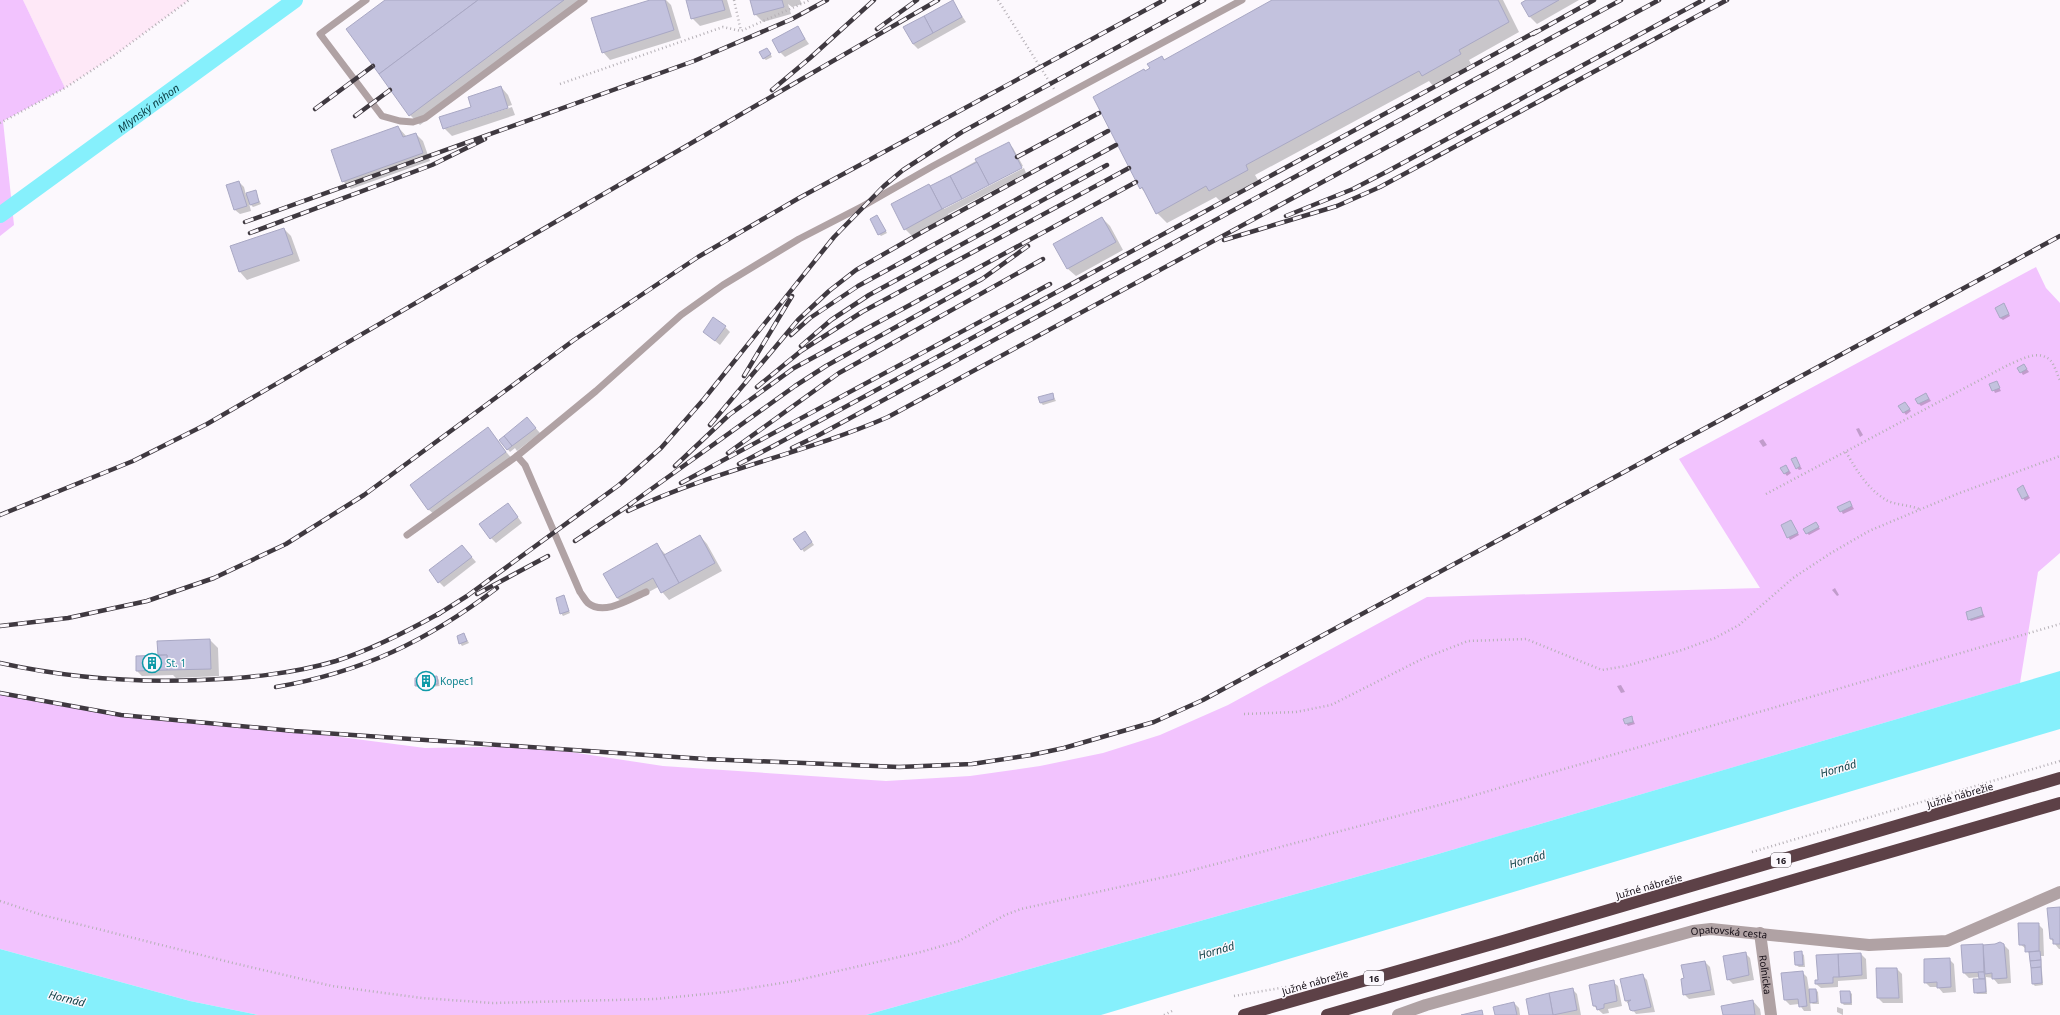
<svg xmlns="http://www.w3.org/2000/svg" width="2060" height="1015" viewBox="0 0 2060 1015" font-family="'Noto Sans',sans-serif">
  <rect width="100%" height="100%" fill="#fcf8fd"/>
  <polygon fill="#fee8f7" points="23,0 189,0 112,57 65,88"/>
  <g fill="#f2c3fe">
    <polygon points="0,0 23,0 65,88 3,121 14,225 0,236"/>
    <polygon points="2036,267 2046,288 2060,303 2060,553 2038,572 2020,683 1438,854 866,1015 258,1015 190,1001 0,949 0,694 65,706 156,719 294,731 425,748 531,746 663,766 886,781 970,776 1040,766 1103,753 1160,735 1228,705 1427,597 1760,588 1679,459"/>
  </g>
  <g fill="#86f0fc">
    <polygon points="2060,671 2060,729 1101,1015 866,1015 1438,854"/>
    <polygon points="0,949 190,1001 258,1015 0,1015"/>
  </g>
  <g fill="#0003">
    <polygon points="387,0 587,0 420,125 410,115"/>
    <polygon points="653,0 666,0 671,5 681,38 610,60 603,52"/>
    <polygon points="687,0 727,0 732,17 700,26 692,18"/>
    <polygon points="751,0 800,0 802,4 792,7 788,4 791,14 763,22 755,14"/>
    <polygon points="1275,0 1503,0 1519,32 1469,60 1471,64 1433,86 1429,81 1255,175 1258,180 1220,201 1216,197 1167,223 1157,213 1146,193 1141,188 1145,72 1162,57 1165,61"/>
    <polygon points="1528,0 1579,0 1537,24 1529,16"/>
    <polygon points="952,1 966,22 918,49 913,44"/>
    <polygon points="797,27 809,44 785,57 780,52"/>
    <polygon points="769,51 772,57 766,60 763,58"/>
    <polygon points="501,87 508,95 512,105 447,126 447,128 512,107 515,115 452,136 444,128"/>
    <polygon points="398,127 407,137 416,134 423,141 430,161 351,189 343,181"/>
    <polygon points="1008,143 1013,148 1023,166 944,207 944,209 1024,168 1026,173 948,214 949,217 913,237 905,229 930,187"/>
    <polygon points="239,182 244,187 246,195 255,192 261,204 253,207 249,203 251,211 240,214 235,210"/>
    <polygon points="877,216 887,233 881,236 879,234"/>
    <polygon points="1102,218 1110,226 1123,250 1076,276 1068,269 1055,245"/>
    <polygon points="284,229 291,236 300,261 247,280 240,272 231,247"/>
    <polygon points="2006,307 2010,316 2003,320 2000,318"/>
    <polygon points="725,327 730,332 720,345 704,332"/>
    <polygon points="2024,365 2029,372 2023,375 2021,372"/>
    <polygon points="1996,382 2001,391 1995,393 1991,384"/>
    <polygon points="1052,394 1056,401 1043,405 1041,403 1040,398"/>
    <polygon points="1926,394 1931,401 1921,406 1919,404"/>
    <polygon points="1907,405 1911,411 1906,415 1899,406"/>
    <polygon points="532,424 540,433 517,451 515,448 510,452 500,440"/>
    <polygon points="1859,428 1863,435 1860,437 1856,429"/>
    <polygon points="487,429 513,460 436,516 428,509"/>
    <polygon points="1763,439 1767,445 1763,447 1759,441"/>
    <polygon points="1796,459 1802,469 1799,470 1797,468"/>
    <polygon points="1786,466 1791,473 1787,476 1781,469"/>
    <polygon points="2023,487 2030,498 2025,501 2023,498"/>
    <polygon points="1850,502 1854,509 1843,514 1839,507"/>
    <polygon points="512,509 522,523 496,543 491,538"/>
    <polygon points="1791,521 1799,535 1790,540 1782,526"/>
    <polygon points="1816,523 1820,529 1809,535 1807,533"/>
    <polygon points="807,535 814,545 804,552 802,549"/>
    <polygon points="700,536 707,544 722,571 669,600 658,587 625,605 617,598 657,545 666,555"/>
    <polygon points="462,546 476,562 444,587 439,582"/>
    <polygon points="1835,588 1839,595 1837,596 1832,590"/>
    <polygon points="564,597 570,613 563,616 561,613"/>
    <polygon points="1980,608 1985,617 1971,621 1969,619"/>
    <polygon points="464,634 469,643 462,646 460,643"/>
    <polygon points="210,640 218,648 219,676 176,678 173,675 142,676 137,671 160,656 159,655"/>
    <polygon points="437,677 439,680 440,686 419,688 416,686"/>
    <polygon points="1621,685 1625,692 1621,693 1617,686"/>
    <polygon points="1632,718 1635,724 1628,726 1626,723"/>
    <polygon points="2060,908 2060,949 2059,949 2051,939"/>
    <polygon points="2038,924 2043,929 2044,956 2041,956 2043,985 2035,986 2033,984 2031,956 2026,949 2020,944"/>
    <polygon points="1995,945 2004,945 2009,950 2011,983 1998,984 1993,978 1986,977 1987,994 1977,994 1975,992 1980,977 1969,978 1964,973 1963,946"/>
    <polygon points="1745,953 1750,958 1754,980 1733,984 1728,979"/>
    <polygon points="1801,953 1804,955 1805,967 1799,967 1796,965"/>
    <polygon points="1861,954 1866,959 1867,979 1838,981 1838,987 1821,988 1816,984"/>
    <polygon points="1949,959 1954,964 1956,992 1943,993 1938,987 1930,987 1925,982"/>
    <polygon points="1705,962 1710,967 1715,995 1689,999 1684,994 1685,978"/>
    <polygon points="1877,969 1897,969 1902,974 1903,1003 1883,1003 1878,998"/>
    <polygon points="1802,972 1807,977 1809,990 1816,990 1818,992 1819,1004 1813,1004 1810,1002 1811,1011 1804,1011 1799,1004 1790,1005 1785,1000"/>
    <polygon points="1642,975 1647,980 1655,1012 1636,1014 1626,1001"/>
    <polygon points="1613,982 1618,986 1622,1006 1608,1009 1609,1013 1603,1014 1594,1006"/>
    <polygon points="1572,989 1577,994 1581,1015 1530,1015"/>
    <polygon points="1850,992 1852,994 1852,1005 1844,1005 1842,1003"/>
    <polygon points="1753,1001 1760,1009 1761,1015 1724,1015"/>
    <polygon points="1514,1003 1519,1008 1520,1015 1496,1015"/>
    <polygon points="1837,1007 1843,1009 1843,1015 1837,1012"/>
  </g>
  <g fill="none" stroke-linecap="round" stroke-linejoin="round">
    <path stroke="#86f0fc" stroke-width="16" id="s1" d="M0,215l295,-215"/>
  </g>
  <g fill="#c3c2de" stroke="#a9a8c4">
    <polygon points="385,0 478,0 379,74 346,29"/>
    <polygon points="478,0 564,0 409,116 379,74"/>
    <polygon points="650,0 665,0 674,30 602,53 591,18"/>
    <polygon points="686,0 722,0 725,10 691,19"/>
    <polygon points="750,0 782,0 784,7 754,15"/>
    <polygon points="953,0 962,17 933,33 924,16"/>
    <polygon points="1272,0 1498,0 1509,22 1459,50 1461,54 1422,76 1419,71 1246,165 1248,170 1209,191 1206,186 1156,214 1142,187 1140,189 1093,97 1144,69 1145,71 1150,68 1147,64 1162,56 1164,60"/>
    <polygon points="1526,0 1559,0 1529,17 1521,3"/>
    <polygon points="924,16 933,33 913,44 903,27"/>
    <polygon points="798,26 805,39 779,53 772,40"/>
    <polygon points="767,48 771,54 763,59 759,52"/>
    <polygon points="501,86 508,108 443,129 439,117 471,107 468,97"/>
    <polygon points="398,126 403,137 416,133 423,153 342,182 331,150"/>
    <polygon points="1009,142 1022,168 989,185 975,159"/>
    <polygon points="977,162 989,185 962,199 950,176"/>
    <polygon points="950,176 962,199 942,209 930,186"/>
    <polygon points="239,181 247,206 234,210 226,185"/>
    <polygon points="929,184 942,209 904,230 891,204"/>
    <polygon points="256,190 259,202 250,205 246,193"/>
    <polygon points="877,215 886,231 878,235 870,219"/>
    <polygon points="1102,217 1116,242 1067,269 1053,244"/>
    <polygon points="284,228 293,254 239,272 230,246"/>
    <polygon points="2004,303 2009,314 2000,318 1995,308"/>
    <polygon points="713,317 726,326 715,341 703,332"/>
    <polygon points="2024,364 2027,369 2020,373 2017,368"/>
    <polygon points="1997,381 2000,388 1992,391 1989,384"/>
    <polygon points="1053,393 1054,399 1040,403 1038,397"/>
    <polygon points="1926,393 1929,399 1918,404 1915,399"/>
    <polygon points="1905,402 1910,409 1903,413 1898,406"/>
    <polygon points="527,417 536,428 512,446 504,436"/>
    <polygon points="488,427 506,452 428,510 410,485"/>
    <polygon points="504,436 512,446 507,450 499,440"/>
    <polygon points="1796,457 1800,466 1796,469 1791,459"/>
    <polygon points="1786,465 1789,471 1784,474 1780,468"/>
    <polygon points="2023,485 2028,496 2022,499 2017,489"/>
    <polygon points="1850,501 1852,506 1840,512 1837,507"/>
    <polygon points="508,503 518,517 490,539 479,524"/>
    <polygon points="1791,520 1798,533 1787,538 1781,525"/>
    <polygon points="1816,522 1819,527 1806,534 1803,529"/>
    <polygon points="805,531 812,542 801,550 793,539"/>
    <polygon points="700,535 715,563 679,583 664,555"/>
    <polygon points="657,543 679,583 661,593 653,578 617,598 603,574"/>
    <polygon points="462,545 472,557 438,583 429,570"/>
    <polygon points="564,595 569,611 560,614 556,598"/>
    <polygon points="1981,607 1983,615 1968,620 1966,612"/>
    <polygon points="464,633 467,641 459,644 457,636"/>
    <polygon points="210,639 211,669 167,670 167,655 158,655 157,641"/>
    <polygon points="167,655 167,670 136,671 136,656"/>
    <polygon points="437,676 438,684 415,686 415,678"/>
    <polygon points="1632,716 1633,722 1625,724 1623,719"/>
    <polygon points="2060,907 2060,944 2053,944 2053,939 2050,939 2047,908"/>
    <polygon points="2018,923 2039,923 2039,951 2025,952 2025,945 2019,945"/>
    <polygon points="2000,942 2004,944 2007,978 1992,979 1992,973 1985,974 1983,945 1995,944"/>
    <polygon points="1983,944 1984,972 1963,973 1961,945"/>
    <polygon points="1802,951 1803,965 1795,965 1794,952"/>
    <polygon points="2040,951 2041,960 2030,961 2029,952"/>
    <polygon points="1746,952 1749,975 1727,980 1723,956"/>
    <polygon points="1861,953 1862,975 1839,977 1838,954"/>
    <polygon points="1838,954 1839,977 1833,977 1833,983 1815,984 1815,980 1818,980 1816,955"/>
    <polygon points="1950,958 1951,987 1937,988 1937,982 1924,983 1924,959"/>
    <polygon points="2041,960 2041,967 2031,968 2030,961"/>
    <polygon points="1705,961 1711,990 1683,995 1681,979 1684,978 1681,965"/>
    <polygon points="2041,967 2042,983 2032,984 2031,968"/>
    <polygon points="1876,968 1897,968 1899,998 1877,998"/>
    <polygon points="1803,971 1807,1006 1799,1007 1798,999 1784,1000 1781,973"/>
    <polygon points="1978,972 1984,972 1985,979 1979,979"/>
    <polygon points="1643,974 1651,1007 1633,1011 1630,1010 1628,1002 1631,1000 1625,1001 1620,979"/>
    <polygon points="1973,979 1985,979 1986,992 1974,993"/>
    <polygon points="1614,980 1617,1001 1604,1004 1604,1008 1597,1010 1596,1006 1593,1006 1589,985"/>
    <polygon points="1573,988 1577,1010 1553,1015 1549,993"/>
    <polygon points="1809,989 1816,989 1817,1002 1810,1003"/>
    <polygon points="1840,991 1850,991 1851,1003 1841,1003"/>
    <polygon points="1549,993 1553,1015 1529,1015 1526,999"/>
    <polygon points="1753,1000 1755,1015 1723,1015 1721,1006"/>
    <polygon points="1514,1002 1517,1015 1495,1015 1493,1007"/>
    <polygon points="1482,1010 1483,1015 1461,1015"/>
  </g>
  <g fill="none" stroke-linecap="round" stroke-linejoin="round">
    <g stroke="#b5b0b6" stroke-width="2.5" stroke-dasharray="1 3" stroke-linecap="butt">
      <polyline points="734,0 741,31"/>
      <polyline points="998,0 1054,89"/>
      <polyline points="560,84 723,27 741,31 810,0"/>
      <polyline points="0,123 65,88 112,57 189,0"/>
      <path d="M1846,452c11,19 22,38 42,49 9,4 21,4 31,8"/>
      <path d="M1766,494l242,-129c12,-5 30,-16 42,-5 5,5 7,15 10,20"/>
      <polyline points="1244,714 1296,712 1331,705 1422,659 1468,641 1526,639 1602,670 1626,666 1682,650 1715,638 1739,625 1793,578 1831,553 1869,531 1957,494 2060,456"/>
      <polyline points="1752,852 2060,761"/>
      <polyline points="0,901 42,915 233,963 332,986 422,998 493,1003 655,999 726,992 794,981 921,952 959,941 1005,915 1021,909 1178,874 1458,800 2060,624"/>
      <polyline points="1234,996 1292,986"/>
      <polyline points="1164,1015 1172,1011"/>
    </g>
    <g stroke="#b0a2a4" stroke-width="7">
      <polyline points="366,0 320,34 382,116 400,121 413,122 425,118 584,0"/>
      <polyline points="517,456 596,391 681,315 723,285 799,239 863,206 933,166 1242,0"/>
      <path d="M407,535l110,-79 8,9 55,127c3,4 5,8 8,11 16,13 42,-4 58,-11"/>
    </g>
    <g stroke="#b0a2a4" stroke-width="12">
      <path id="s2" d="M1760,933l11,82"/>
      <path id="s3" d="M1398,1015l28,-10 267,-74 18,-2 158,16 78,-4 113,-49"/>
    </g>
    <g stroke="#5d4147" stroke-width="12">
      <polyline points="1244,1015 1503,941 2060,778"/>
      <polyline points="1327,1015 2060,803"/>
    </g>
    <defs>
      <g id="rail">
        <polyline points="877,29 917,0"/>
        <polyline points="1533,34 1594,0"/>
        <polyline points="772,90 810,58 874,0"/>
        <polyline points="315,109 373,66"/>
        <polyline points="355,116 390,90"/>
        <polyline points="1017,157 1099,113"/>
        <polyline points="1286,216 1353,189 1388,171 1703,0"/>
        <polyline points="245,222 694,61 792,19 827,0"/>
        <polyline points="250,233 432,165 485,139"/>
        <polyline points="1224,240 1337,206 1380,187 1727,0"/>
        <polyline points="791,335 810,318 858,286 1116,145"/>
        <polyline points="801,346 831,320 869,295 1107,165"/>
        <polyline points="744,376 792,296"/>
        <polyline points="757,387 801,351 862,312 1129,168"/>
        <polyline points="710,425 798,320 829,291 856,270 924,231 1108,131"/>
        <polyline points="792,448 819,435 1621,0"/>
        <polyline points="728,453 839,373 1043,259"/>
        <polyline points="739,464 777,444 1537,31"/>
        <polyline points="675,466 729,415 794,368 1136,182"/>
        <polyline points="681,483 1050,284"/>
        <polyline points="629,505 795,386 826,366 982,279 1028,246"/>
        <path d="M628,511c84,-40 175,-57 260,-94l771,-417"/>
        <polyline points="0,515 133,461 207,424 938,0"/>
        <polyline points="575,541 631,504"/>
        <polyline points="477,594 548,556"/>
        <polyline points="437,615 467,596 619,485 661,448 704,399 834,237 884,186 903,170 962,132 1204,0"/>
        <polyline points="0,626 68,618 147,601 214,578 286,544 364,495 574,340 698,257 799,198 1164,0"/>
        <path d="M0,663c68,15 131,20 201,17 46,-2 91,-6 135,-19 37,-12 70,-29 104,-48"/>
        <path d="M276,687c87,-15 151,-46 221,-99"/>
        <polyline points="0,693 121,715 294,731 705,759 899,767 972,764 1031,755 1064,748 1154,722 1203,700 2060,236"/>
      </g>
    </defs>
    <use href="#rail" stroke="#3f3940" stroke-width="4.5"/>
    <use href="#rail" stroke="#fcf8fd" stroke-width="3" stroke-dasharray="9" stroke-linecap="butt"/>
  </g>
  <defs>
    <symbol id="building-ring" viewBox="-11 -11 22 22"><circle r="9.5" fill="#fcf8fd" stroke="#0f9aa8" stroke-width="1.5"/><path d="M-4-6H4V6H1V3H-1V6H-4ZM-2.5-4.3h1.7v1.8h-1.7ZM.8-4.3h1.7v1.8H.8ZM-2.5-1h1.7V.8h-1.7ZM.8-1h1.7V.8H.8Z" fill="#0f9aa8"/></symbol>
  </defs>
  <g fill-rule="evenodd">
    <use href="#building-ring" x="141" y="652" width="22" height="22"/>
    <use href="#building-ring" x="415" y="670" width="22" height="22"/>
  </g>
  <g text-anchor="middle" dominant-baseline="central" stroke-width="3" stroke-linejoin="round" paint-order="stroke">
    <g fill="#fcf8fd" stroke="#5a545b" stroke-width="1">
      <rect x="1771" y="853" width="20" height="14" rx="3"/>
      <rect x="1364" y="971" width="20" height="14" rx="3"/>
    </g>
    <g font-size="9" font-weight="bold" fill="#150e16">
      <text x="1781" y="860">16</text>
      <text x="1374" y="978">16</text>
    </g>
    <g font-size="10" fill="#0d838f" stroke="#fcf8fd" text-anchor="start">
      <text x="166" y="663">St. 1</text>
      <text x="440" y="681">Kopec1</text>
    </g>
    <g font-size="10" fill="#150e16" stroke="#fcf8fd">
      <text transform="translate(1960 795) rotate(-16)">Južné nábrežie</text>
      <text transform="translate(1649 886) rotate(-16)">Južné nábrežie</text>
      <text stroke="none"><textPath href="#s3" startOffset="343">Opatovská cesta</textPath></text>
      <text stroke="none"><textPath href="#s2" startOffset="42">Roľnícka</textPath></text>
      <text transform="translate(1315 982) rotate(-16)">Južné nábrežie</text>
    </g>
    <g font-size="11" font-style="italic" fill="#0b3e44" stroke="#fcf8fd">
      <text stroke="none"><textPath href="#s1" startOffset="183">Mlynský náhon</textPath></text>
      <text transform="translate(1838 768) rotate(-16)">Hornád</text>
      <text transform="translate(1527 859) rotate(-16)">Hornád</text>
      <text transform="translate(1216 950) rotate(-16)">Hornád</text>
      <text transform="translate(67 998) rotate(14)">Hornád</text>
    </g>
  </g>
</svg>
